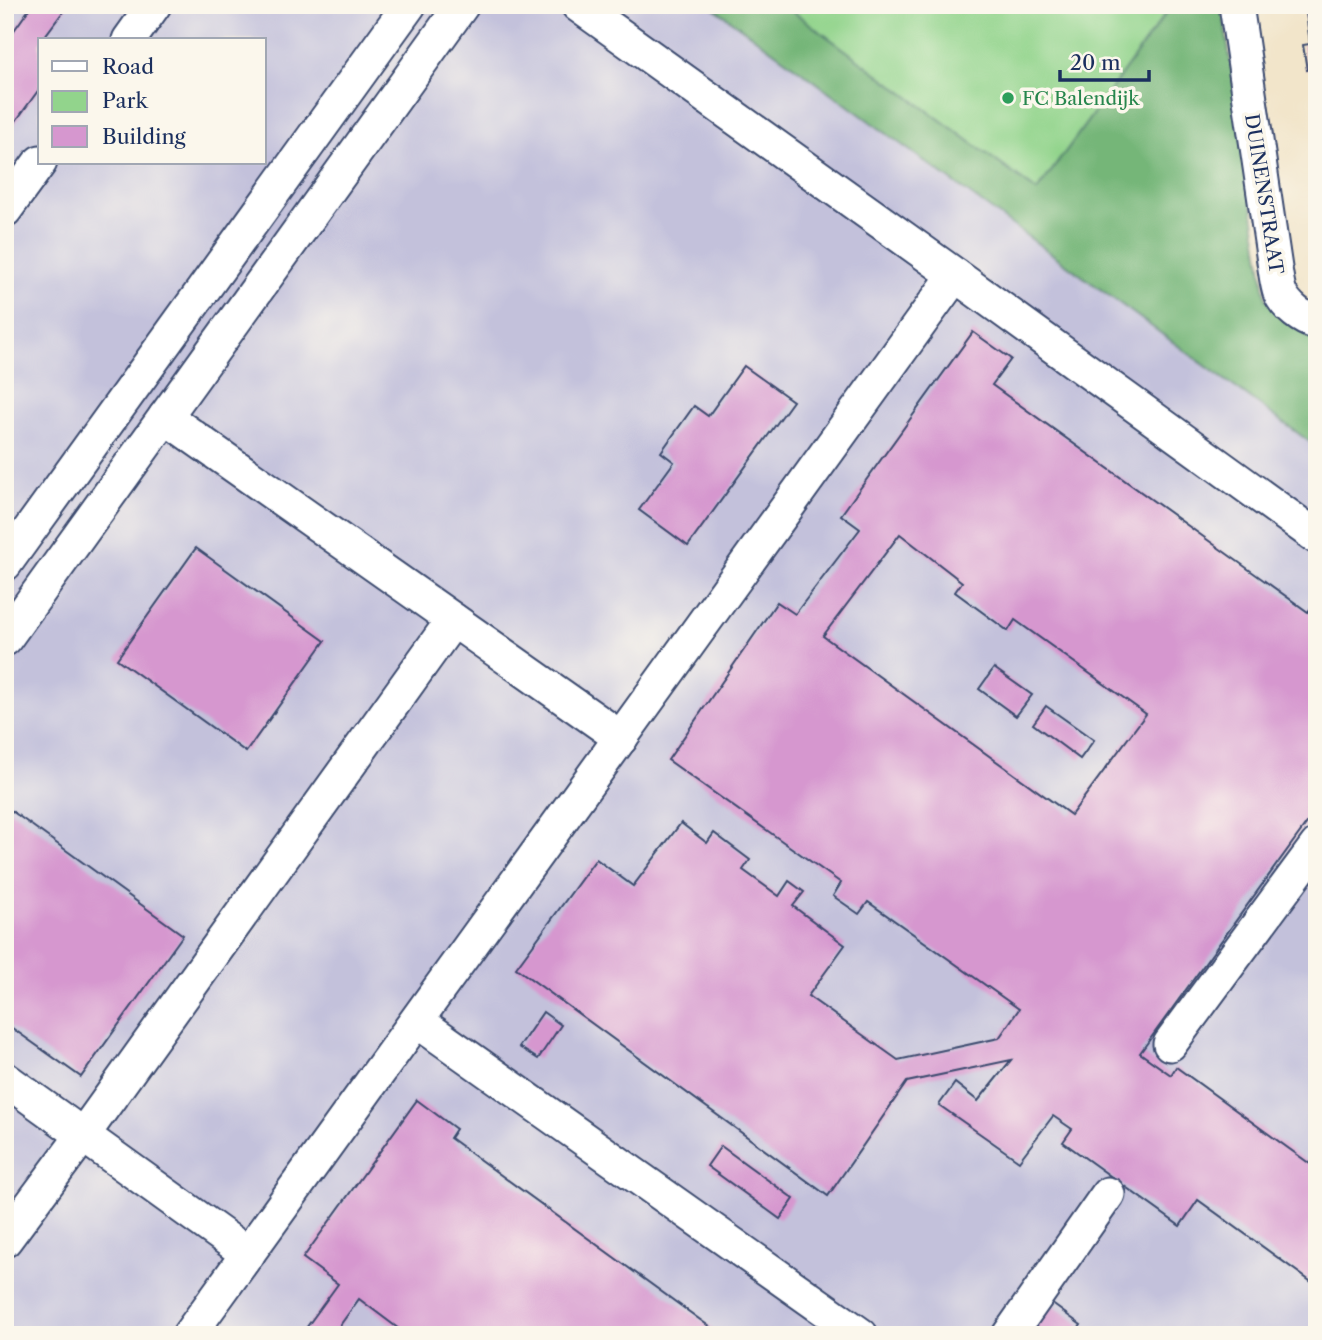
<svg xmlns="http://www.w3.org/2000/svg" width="1322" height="1340" viewBox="0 0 1322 1340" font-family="'Libre Caslon Text',serif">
  <rect width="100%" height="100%" fill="#fbf7ec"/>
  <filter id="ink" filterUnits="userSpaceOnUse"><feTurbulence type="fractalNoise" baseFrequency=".0143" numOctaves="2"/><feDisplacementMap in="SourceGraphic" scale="14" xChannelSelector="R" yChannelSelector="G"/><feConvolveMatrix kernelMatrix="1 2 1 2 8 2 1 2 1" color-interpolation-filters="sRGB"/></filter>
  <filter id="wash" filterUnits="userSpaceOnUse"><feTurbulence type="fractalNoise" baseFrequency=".00686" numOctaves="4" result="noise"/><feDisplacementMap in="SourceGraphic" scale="28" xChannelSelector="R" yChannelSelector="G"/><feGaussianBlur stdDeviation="1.57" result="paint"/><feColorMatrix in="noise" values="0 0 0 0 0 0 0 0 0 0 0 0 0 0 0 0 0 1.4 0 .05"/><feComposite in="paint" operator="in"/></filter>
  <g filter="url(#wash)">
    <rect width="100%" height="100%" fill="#f2e5ca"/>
    <path fill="#c3c1db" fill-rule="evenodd" d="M5,5h705l607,442v888h-1312zM40,40h224v123h-224z"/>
    <polygon fill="#92d48c" stroke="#568275" stroke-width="2" points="784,5 1172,5 1037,191"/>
    <polygon fill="#75b678" stroke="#48726b" stroke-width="2" points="710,5 784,5 1037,191 1172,5 1222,5 1266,299 1317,335 1317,447"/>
    <g id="blocks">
      <g fill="#d697cf" fill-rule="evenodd">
        <polygon points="32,5 68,5 39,44 40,45 40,88 5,136 5,37 8,39"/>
        <polygon points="1317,11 1317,68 1307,70 1303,45 1310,44 1306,12"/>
        <path d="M973,332l38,27 -19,26 316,227 9,-13v210l-177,244 31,22 5,-8 141,102v117l-119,-86 -18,26 -117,-84 9,-13 -19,-13 -34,45 -80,-56 16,-22 23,18 33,-41 -104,22 -79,114 -312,-228 80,-109 37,27 48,-63 26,20 7,-10 36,27 -7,10 36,26 10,-15 15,11 -11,14 52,39 -37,51 90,64 101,-22 20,-29 -151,-107 -9,12 -26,-18 8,-13 -173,-123 109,-158 18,12 65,-85 -19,-14zM900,534l62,48 -7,10 53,39 7,-11 131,94 -75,101 -248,-179z"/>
        <polygon points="744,366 793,401 688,546 639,510 674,462 661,452 694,406 708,416"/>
        <polygon points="196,548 325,641 246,752 117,659"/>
        <polygon points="994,668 1032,695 1016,716 979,689"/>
        <polygon points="1046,706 1094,740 1080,759 1033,724"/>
        <polygon points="5,806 183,935 81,1077 5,1023"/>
        <polygon points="543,1012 561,1025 538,1059 519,1047"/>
        <polygon points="417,1100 456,1129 450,1138 721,1335 407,1335 359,1299 333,1335 301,1335 338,1284 303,1258"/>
        <polygon points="721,1146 794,1199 780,1219 707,1166"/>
        <polygon points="1051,1303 1081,1325 1074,1335 1028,1335"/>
      </g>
    </g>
  </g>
  <g filter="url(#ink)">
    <use href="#blocks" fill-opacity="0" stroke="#3b4a6e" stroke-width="2"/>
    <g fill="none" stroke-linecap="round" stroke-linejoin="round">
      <defs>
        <g id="minor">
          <polyline points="578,5 955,275 1317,537"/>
          <path d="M1236,5l40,270c1,6 2,12 4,18 7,14 22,26 37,30"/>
          <polyline points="129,40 154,5"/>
          <polyline points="5,210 40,162"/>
          <polyline points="165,417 621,738"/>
          <polyline points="5,564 409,5"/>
          <polyline points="5,639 462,5"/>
          <polyline points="417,1021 861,1335"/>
          <polyline points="1170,1044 1317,845"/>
          <polyline points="5,1079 248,1254"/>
          <polyline points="5,1240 83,1135 453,620"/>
          <polyline points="189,1335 955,275"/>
          <polyline points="1009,1335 1108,1194"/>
        </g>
      </defs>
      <use href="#minor" stroke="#3b4a6e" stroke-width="37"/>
      <use href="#minor" stroke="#fff" stroke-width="33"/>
    </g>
  </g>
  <circle fill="#2e9e5b" stroke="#fbf7ec" stroke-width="2.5" cx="1008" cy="98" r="7"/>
  <g text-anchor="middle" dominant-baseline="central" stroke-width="7" stroke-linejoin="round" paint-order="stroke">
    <g font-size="19" fill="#27864d" stroke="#fbf7ec" text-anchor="start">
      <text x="1022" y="98">FC Balendijk</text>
    </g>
    <g font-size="19" fill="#1b2f5e" stroke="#fbf7ec">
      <text transform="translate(1264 194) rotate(81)">DUINENSTRAAT</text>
    </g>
  </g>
  <rect width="1322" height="1340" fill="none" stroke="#fbf7ec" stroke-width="28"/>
  <rect x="38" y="38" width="228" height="126" fill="#fbf7ec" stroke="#a1a7b3" stroke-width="2"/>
  <rect x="52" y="61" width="35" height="10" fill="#ffffff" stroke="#a1a7b3" stroke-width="2"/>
  <text x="102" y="74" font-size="21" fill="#1b2f5e">Road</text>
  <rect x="52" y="91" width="35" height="21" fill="#92d48c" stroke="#a1a7b3" stroke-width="2"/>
  <text x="102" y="108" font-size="21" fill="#1b2f5e">Park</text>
  <rect x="52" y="126" width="35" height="21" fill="#d697cf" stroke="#a1a7b3" stroke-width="2"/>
  <text x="102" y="144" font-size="21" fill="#1b2f5e">Building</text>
  <path d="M1060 70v10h89v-10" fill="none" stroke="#1b2f5e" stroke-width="3.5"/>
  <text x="1070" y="70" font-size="21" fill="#1b2f5e" stroke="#fbf7ec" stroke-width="5" paint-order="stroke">20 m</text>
</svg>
